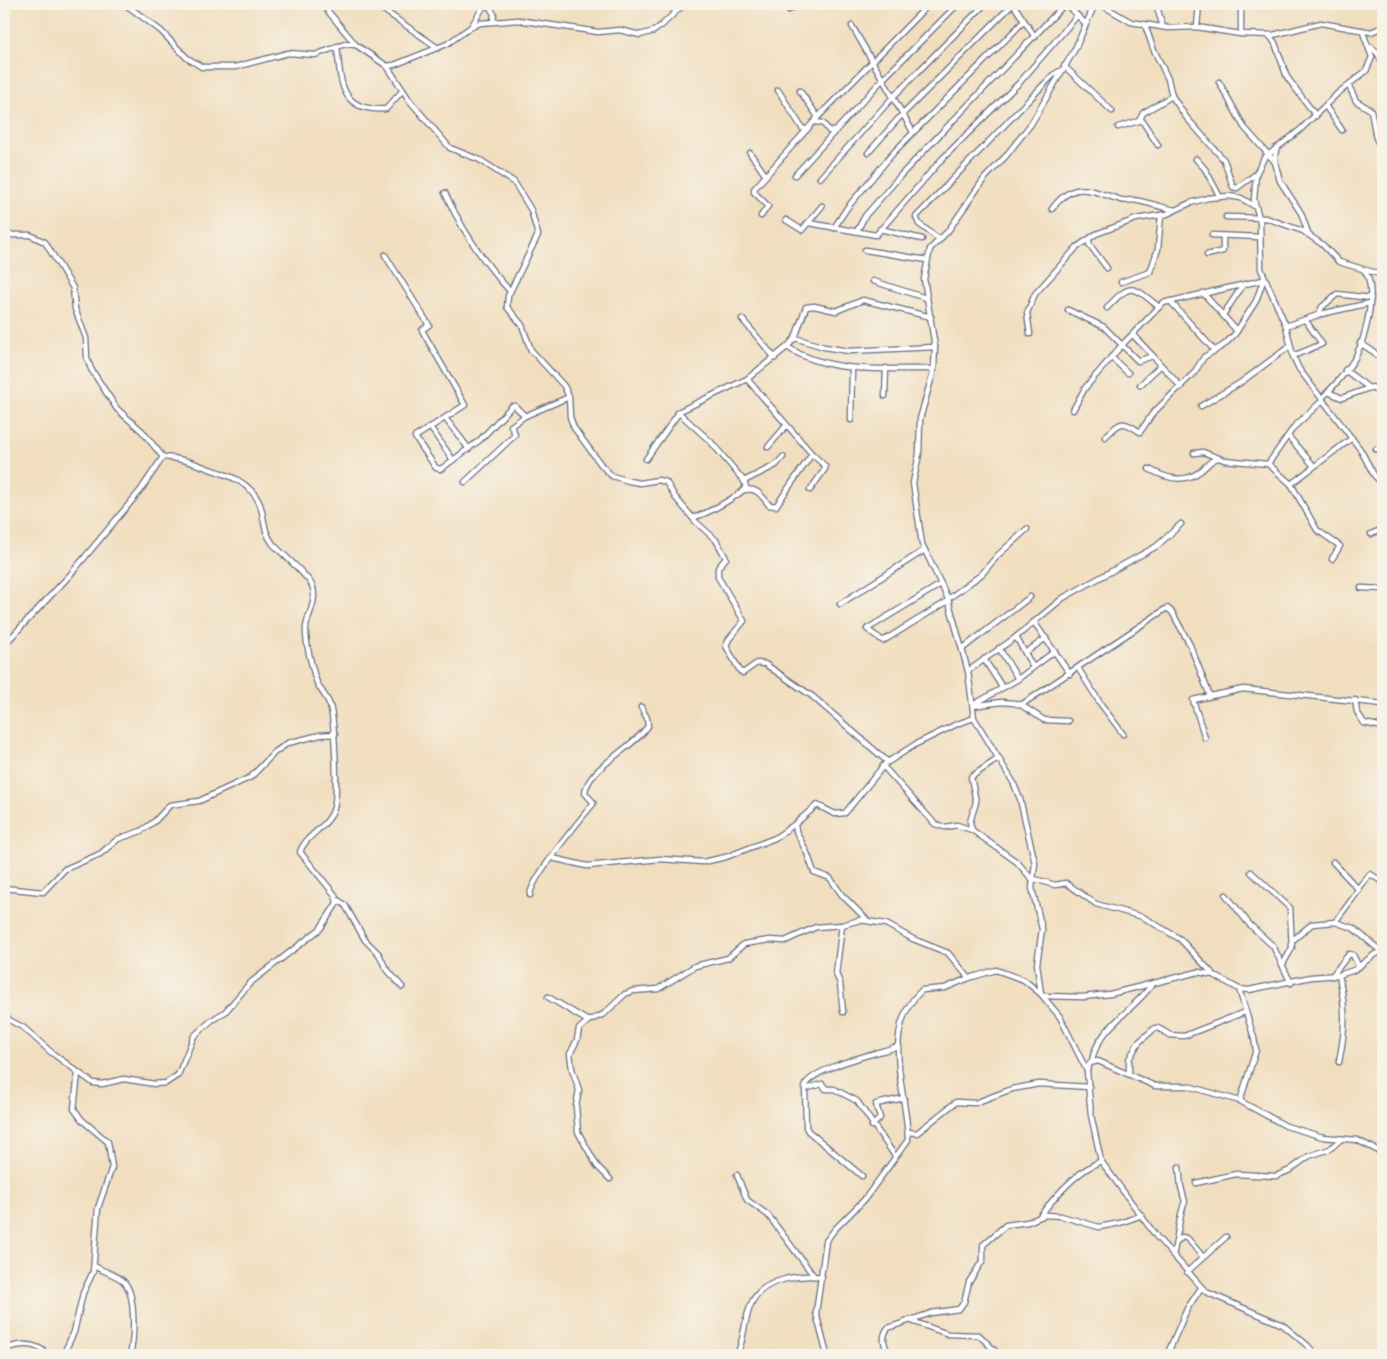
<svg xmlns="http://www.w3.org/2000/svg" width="1387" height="1359" viewBox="0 0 1387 1359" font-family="Mali,sans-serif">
  <rect width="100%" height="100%" fill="#f7f3e8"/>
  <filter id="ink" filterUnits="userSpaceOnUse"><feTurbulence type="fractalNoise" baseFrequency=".02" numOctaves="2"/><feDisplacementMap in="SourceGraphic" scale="10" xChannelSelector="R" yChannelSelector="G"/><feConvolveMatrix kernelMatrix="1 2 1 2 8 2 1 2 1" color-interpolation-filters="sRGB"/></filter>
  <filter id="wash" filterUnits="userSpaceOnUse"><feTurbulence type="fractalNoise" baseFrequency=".0096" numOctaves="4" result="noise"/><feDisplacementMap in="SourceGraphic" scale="20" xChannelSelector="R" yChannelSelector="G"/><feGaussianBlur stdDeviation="1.12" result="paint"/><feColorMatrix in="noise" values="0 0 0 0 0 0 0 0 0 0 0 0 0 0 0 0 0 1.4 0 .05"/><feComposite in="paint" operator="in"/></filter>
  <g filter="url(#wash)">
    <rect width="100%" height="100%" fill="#f1debf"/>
  </g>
  <g filter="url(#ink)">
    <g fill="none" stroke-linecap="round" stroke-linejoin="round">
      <defs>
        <g id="minor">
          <polyline points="125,4 161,31 187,58 202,67 235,67 288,53 315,55 345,44 356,45 387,66 394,65 447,44 471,27 480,23 518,20 598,32 620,30 640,35 654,31 662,25 684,4"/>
          <polyline points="322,4 356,45"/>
          <polyline points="375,4 438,48"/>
          <polyline points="488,4 494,14 493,21"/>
          <polyline points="839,4 839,5"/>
          <polyline points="1013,4 1035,37"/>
          <polyline points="1066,4 1085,23"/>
          <polyline points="1100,4 1131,22 1168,28 1197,27 1240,34 1273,35 1321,23 1371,32 1383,27"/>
          <polyline points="1156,4 1163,27"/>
          <polyline points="1241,4 1241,34"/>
          <polyline points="789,10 798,4"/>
          <polyline points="1145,25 1153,48 1168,79 1172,96 1186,117 1224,160 1233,187 1237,188 1256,174"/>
          <polyline points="852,26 913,132"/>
          <polyline points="471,27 485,4"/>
          <polyline points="1197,27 1199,4"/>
          <polyline points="1362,30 1372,57 1366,71 1338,93 1300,130 1264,158 1256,174 1254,200 1260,221 1261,269 1286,326 1293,356 1299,369 1360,449 1374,475 1383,485"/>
          <polyline points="1269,35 1275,43 1287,77 1316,116"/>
          <path d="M337,46c4,36 2,66 49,63l17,-19"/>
          <polyline points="1371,47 1378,54 1383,65"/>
          <polyline points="387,66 410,101 450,148 480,160 514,182 531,210 538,235 508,296 507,307 522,325 531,350 564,386 569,397 570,417 574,428 602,466 612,476 629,481 640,483 658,480 666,482 675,497 696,522 716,540 726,558 718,568 718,577 744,621 729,639 726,646 740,671 743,673 757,663 765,664 812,696 888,762 916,744 957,724 974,718"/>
          <polyline points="1064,66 1112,111"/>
          <polyline points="1219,82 1244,127 1275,162"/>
          <polyline points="1349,86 1356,101 1371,110 1376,138 1383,151"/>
          <polyline points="778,90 802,128 807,130"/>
          <polyline points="800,91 818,117"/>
          <polyline points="1326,107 1342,130"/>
          <polyline points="1141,119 1158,145"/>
          <polyline points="815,122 823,123 829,131 835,131"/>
          <polyline points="1118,127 1139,121 1143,113 1172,96"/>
          <polyline points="1375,134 1383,133"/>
          <polyline points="1276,148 1275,162 1280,181 1301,213 1308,233"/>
          <polyline points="750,153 766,176"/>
          <polyline points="868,153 898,119 1013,4"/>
          <polyline points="1196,159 1205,169 1220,197"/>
          <polyline points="795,175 883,79 958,4"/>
          <polyline points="820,178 893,97 985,4"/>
          <path d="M445,193c17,37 38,69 65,98"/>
          <path d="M1052,209c22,-31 39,-18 69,-9 4,1 8,0 12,0 14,2 28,7 42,10"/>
          <polyline points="761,216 768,206 754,192 754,189 818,117 929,4"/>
          <polyline points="1226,217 1266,218 1303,231 1323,245 1339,262 1383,275"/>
          <polyline points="786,220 802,230 822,206"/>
          <polyline points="809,223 876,235 942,159 1020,82 1077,16"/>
          <polyline points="834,228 847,208 894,152 1023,22"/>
          <polyline points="880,229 922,239"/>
          <polyline points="857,231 865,216 900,176 1065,4"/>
          <polyline points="4,235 30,235 45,242 73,288 75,309 86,338 87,358 91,369 117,409 142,431 163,457 140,491 70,575 4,645"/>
          <polyline points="1212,235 1260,237"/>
          <polyline points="940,240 919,224 916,217 1053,75 1060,71"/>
          <polyline points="1089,240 1089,244 1107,268"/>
          <polyline points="865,250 927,260"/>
          <polyline points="385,255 429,325 422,330 423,332 465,405 415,437 436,468 441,469 480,440 512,406 515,406 525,416"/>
          <polyline points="1207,255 1223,251 1223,236"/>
          <polyline points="873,281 926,298"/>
          <polyline points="1121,282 1150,272 1158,249 1161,215"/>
          <polyline points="1203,293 1237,331"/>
          <polyline points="1170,301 1215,351"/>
          <path d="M1107,308c24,-27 26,-22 52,-1"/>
          <polyline points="1068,310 1104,327 1122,345 1163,303 1263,280"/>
          <polyline points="1223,315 1243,285"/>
          <polyline points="1318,315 1322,307 1337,294 1371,298"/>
          <polyline points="742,319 775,358"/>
          <polyline points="1286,326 1321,314 1370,303"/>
          <polyline points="1030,334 1027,313 1035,294 1077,247 1096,234 1136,219 1167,214 1190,203 1208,198 1229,196 1241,198 1256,207"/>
          <polyline points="1133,335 1153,356"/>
          <polyline points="795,338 824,347 849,351 935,347"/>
          <polyline points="1360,343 1374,352 1383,362"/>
          <path d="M787,347c44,28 98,21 147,22"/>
          <polyline points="1293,356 1322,344 1306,321"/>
          <polyline points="1111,357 1128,373"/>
          <polyline points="1345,370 1369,388"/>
          <polyline points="747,379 812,454 825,466 825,469 810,490"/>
          <polyline points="1140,385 1160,366"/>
          <polyline points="1328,392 1342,398 1372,387 1383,396"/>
          <polyline points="885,396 886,368"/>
          <path d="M1322,398c12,-12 26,-27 34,-42 10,-20 22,-68 8,-86"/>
          <polyline points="1201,406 1240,383 1290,346"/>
          <polyline points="1073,410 1085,388 1122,345 1138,361 1153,356 1181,387"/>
          <path d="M678,412l33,30 33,39 2,6c-4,7 -47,32 -54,30"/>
          <polyline points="445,418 469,449"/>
          <polyline points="851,420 852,369"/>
          <polyline points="430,427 453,460"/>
          <polyline points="1288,436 1314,466"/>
          <path d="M1105,437c16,-15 16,-18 35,-5l13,-19 41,-40 10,-16 20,-12 11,-11 21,-33 8,-23"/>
          <polyline points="768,447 786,426"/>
          <polyline points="1376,449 1383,445"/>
          <polyline points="1194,453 1203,452 1224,460 1268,464 1291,484 1317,530 1340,546 1332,559"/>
          <polyline points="646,459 680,411 747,379 787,347 795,338 806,307 814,306 836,311 863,300 931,317"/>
          <polyline points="1268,464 1294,427 1323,400"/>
          <path d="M1149,469c16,9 34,15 50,3 8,-5 9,-11 19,-14"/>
          <polyline points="744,481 776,465 783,457"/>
          <polyline points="465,482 514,436 515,434 511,426 525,416 569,397"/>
          <polyline points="1291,484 1352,438"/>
          <path d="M745,490c12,-3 17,6 24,15l7,1 36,-52"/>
          <polyline points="1371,534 1383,529"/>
          <polyline points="941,584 867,629 883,641 948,601"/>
          <polyline points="1361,588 1383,589"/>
          <polyline points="948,599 982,574 998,555 1027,529"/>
          <polyline points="840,604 923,551"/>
          <polyline points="1034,622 1070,674"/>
          <polyline points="1016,637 1033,667"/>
          <polyline points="999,648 1018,679"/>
          <polyline points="962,649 1030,597"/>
          <polyline points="1025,653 1046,638"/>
          <polyline points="984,659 1002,687"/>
          <polyline points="1078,668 1100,703 1123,734"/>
          <polyline points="968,671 1016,637 1063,598 1157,546 1181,524"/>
          <polyline points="1355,700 1357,712 1364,723 1383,727"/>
          <polyline points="973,705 1018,679 1055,651"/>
          <polyline points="1021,705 1167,608 1172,612 1190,645 1210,696"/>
          <polyline points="973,706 1001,702 1014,703 1021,705 1044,720 1068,721"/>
          <polyline points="1205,738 1193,700 1243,689 1383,704"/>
          <polyline points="883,766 935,824 945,827 957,825 972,830 1017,862 1031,878 1055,885 1066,883 1096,904 1143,917 1180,939 1214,975"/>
          <polyline points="972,830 970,822 976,802 971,777 999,758"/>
          <polyline points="552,858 587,866 660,859 703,862 726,857 775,838 795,824"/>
          <polyline points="1333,862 1359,890 1335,922"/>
          <polyline points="1251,872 1290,908 1292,948 1283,964"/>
          <polyline points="4,888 43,892 65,869 100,854 118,839 141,831 155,821 170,805 199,801 251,777 275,752 288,743 320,735 335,734"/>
          <polyline points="1358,888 1370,874 1383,882"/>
          <path d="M530,895c1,-17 49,-74 63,-91v-2l-8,-9c2,-25 49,-45 63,-67l-1,-8 -6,-11"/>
          <polyline points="1226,895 1250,925 1273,946 1291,983"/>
          <polyline points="338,900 345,905 365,940 379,954 385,967 402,987"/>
          <polyline points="867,920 842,895 830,878 814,872 807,853 796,831 795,824 817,805 835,814 845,813 885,764"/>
          <polyline points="842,925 836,974 840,983 843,1012"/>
          <polyline points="1293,940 1312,924 1335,922 1353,928 1382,952"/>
          <polyline points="1332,976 1349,954 1353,955 1359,967"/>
          <polyline points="1239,989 1254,1038 1256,1050 1240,1101"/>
          <polyline points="1041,994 1037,964 1042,929 1032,888 1035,863 1020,799 1013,782 974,718 968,671 948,599 922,544 913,483 919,454 920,419 934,369 935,347 924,279 930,249 948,231 984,179 1005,157 1031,124 1075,49 1095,4"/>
          <polyline points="1044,996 1083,997 1110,994 1198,972 1214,975 1239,989 1249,990 1311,977 1339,975 1354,970 1375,954 1383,952"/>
          <polyline points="548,997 588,1021 604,1014 625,994 633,991 658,989 695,966 728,958 744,944 770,940 785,941 816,927 842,925 860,920 886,924 913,939 948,953 969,978"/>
          <path d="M4,1017l20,11 28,25 41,30 9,1 22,-5 31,5 11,-1 12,-8 16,-39 18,-16 13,-8 25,-29 70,-54 17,-26 -2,-8 -35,-43c5,-17 29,-25 34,-44 4,-14 1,-91 -5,-105 -4,-9 -12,-16 -14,-26 -4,-14 -10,-34 -9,-49 1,-13 11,-25 7,-40 -2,-10 -31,-34 -40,-44 -11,-14 -8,-28 -14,-42 -11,-22 -32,-27 -52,-34 -16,-6 -27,-10 -44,-11"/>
          <polyline points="588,1021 579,1029 577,1040 570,1054 572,1069 579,1090 576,1106 578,1132 597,1166 610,1179"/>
          <path d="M1092,1061c5,-33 43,-51 61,-78"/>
          <path d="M1339,1062c7,-35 7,-52 0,-87"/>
          <polyline points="1087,1070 1090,1063 1098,1061 1155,1086 1188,1086 1240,1101 1286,1126 1323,1137 1357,1140 1383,1153"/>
          <polyline points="1129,1074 1129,1059 1139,1042 1155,1028 1158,1028 1170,1035 1184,1036 1245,1012"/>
          <polyline points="805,1089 822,1084 826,1089 834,1089 857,1101 895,1156"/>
          <polyline points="872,1126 880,1118 876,1104 904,1098"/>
          <polyline points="908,1132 917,1133 956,1102 975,1103 1012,1089 1039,1084 1089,1087"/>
          <polyline points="737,1175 747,1200 768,1215 814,1276"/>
          <path d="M862,1176l-54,-45 -2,-4 -1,-42c10,-18 73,-32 94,-39"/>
          <polyline points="1196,1183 1236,1174 1276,1176 1290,1170 1309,1156 1330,1149 1341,1139"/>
          <path d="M1040,1216c16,-21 37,-45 61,-55"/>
          <polyline points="1177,1241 1183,1237 1188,1239 1203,1257"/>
          <path d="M1173,1255c4,-13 7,-45 12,-53l-4,-15 -2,-20"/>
          <path d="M94,1266c9,5 20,8 28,14 15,11 12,59 8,75"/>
          <polyline points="1187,1272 1226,1237"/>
          <polyline points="909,1320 948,1334 979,1335 999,1355"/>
          <path d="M4,1349c16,-5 31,-8 44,6"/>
          <polyline points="63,1355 74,1332 83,1293 93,1272 98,1208 112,1167 108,1142 82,1120 74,1109 78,1073"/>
          <path d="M737,1355c8,-18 7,-37 15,-53 11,-23 48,-28 70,-25"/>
          <path d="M827,1355l-11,-42 10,-72 9,-12 29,-29 44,-60c-1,-49 -29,-111 14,-150l23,-2 24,-10 27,-8 28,10 17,14 19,23 27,54 4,44 10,46 55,75 50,56 77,33 25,21 8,9"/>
          <path d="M889,1355c-5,-10 -8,-18 -1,-27l43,-15 28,-4 5,-7 5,-20 14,-22v-15l23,-20 22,-3 17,-7 16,1 38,11 21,-4 22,-8"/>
          <polyline points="1167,1355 1187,1309 1201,1288"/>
        </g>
      </defs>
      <use href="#minor" stroke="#666c80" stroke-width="7"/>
      <use href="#minor" stroke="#fff" stroke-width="4.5"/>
    </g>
  </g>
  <rect width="1387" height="1359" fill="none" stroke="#f7f3e8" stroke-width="20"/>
</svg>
